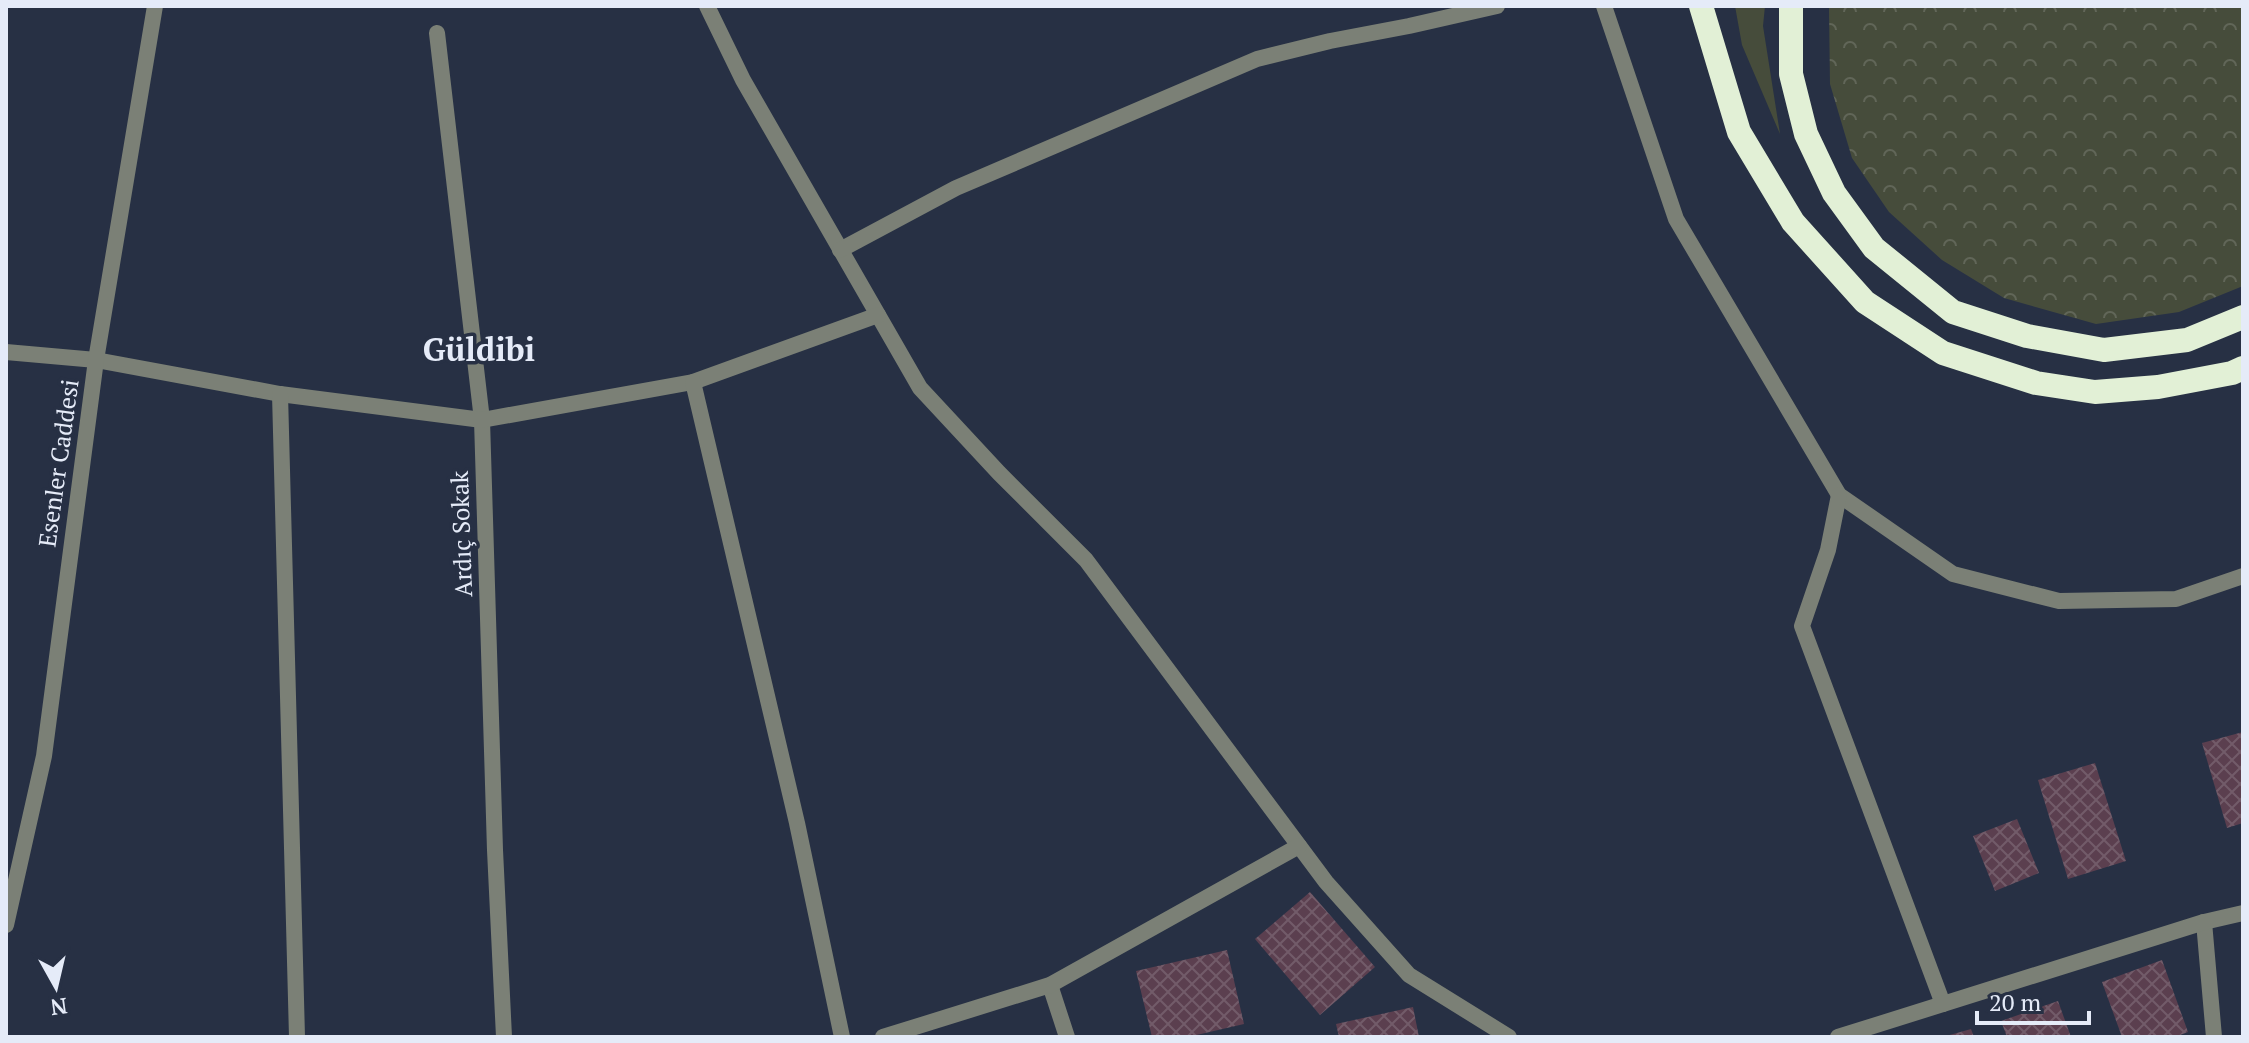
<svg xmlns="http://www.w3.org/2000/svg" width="2249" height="1043" viewBox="0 0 2249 1043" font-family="'PT Serif',serif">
  <defs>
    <pattern id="forest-crowns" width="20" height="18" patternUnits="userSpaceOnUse" patternTransform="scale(2)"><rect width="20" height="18" fill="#464c3b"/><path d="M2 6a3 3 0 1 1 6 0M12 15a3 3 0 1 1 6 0" fill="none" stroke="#616658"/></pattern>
    <pattern id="building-cross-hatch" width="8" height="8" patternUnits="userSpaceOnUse" patternTransform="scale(2)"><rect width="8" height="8" fill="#5b3f4f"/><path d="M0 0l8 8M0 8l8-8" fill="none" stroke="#725b69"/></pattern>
  </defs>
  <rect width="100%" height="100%" fill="#273044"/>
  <polygon fill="#464c3b" points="1735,6 1765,6 1763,26 1780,134 1742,45"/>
  <polygon fill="url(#forest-crowns)" points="1829,6 2243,6 2243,286 2179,312 2096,324 2004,298 1942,260 1889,212 1852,158 1830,84"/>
  <g fill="url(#building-cross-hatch)">
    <polygon points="2243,732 2243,823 2227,828 2202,743"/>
    <polygon points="2095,763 2126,861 2068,879 2038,780"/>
    <polygon points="2017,819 2039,873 1995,891 1973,836"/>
    <polygon points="1310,892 1375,967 1320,1015 1255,939"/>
    <polygon points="1227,950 1244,1024 1188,1037 1152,1037 1136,971"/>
    <polygon points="2162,960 2188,1032 2175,1037 2122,1037 2102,982"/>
    <polygon points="2058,1001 2071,1037 2007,1037 2001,1021"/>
    <polygon points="1413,1007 1419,1037 1339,1037 1336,1024"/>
    <polygon points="1971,1029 1974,1037 1946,1037 1946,1036"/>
  </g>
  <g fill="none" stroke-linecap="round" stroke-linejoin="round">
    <g stroke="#7b8076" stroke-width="16">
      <polyline points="707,6 743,80 920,388 999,473 1086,560 1326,882 1409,975 1509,1037"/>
      <polyline points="1604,6 1676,219 1839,495 1953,574 2059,601 2176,599 2243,576"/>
      <polyline points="437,33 482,420 495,850 504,1037"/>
      <polyline points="840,250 956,188 1257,59 1330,41 1409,26 1497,6"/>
      <polyline points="6,352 96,360 280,394 482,420 693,382 878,315"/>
      <polyline points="693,382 797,823 842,1037"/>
      <polyline points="280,394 297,1037"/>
      <polyline points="1839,495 1828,550 1802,626 1943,1004"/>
      <polyline points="2204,922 2214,1037"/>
      <polyline points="6,925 44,756 96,360 155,6"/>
      <polyline points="1050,985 1067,1037"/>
      <polyline points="883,1037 1050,985 1299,846"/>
      <polyline points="1838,1037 2204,922 2243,913"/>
    </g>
    <g stroke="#e2f0d6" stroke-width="24">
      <polyline points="1701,6 1739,132 1793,222 1865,302 1943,353 2036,383 2095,392 2158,387 2232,373 2243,368"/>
      <polyline points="1791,6 1791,74 1806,134 1834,193 1874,248 1953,312 2027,336 2104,350 2187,340 2243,317"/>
    </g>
  </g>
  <g text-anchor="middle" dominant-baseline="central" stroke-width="7" stroke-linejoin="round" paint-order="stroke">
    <g font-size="24" fill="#e5ebf8" stroke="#273044">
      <text transform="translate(58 463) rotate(-82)">Esenler Caddesi</text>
      <text transform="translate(461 534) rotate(-92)">Ardıç Sokak</text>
    </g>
    <g font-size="32" font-weight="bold" fill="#e5ebf8" stroke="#273044">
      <text x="479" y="349">Güldibi</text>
    </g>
  </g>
  <rect width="2249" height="1043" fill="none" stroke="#e5ebf8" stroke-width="16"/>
  <g transform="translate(56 987) rotate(172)" stroke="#273044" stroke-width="6" paint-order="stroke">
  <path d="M0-6L14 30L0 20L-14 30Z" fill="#e5ebf8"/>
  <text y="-12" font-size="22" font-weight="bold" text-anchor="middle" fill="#e5ebf8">N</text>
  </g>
  <path d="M1977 1011v12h112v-12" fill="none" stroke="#e5ebf8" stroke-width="4"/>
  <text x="1989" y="1011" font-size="24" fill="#e5ebf8" stroke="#273044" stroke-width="6" paint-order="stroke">20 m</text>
</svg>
